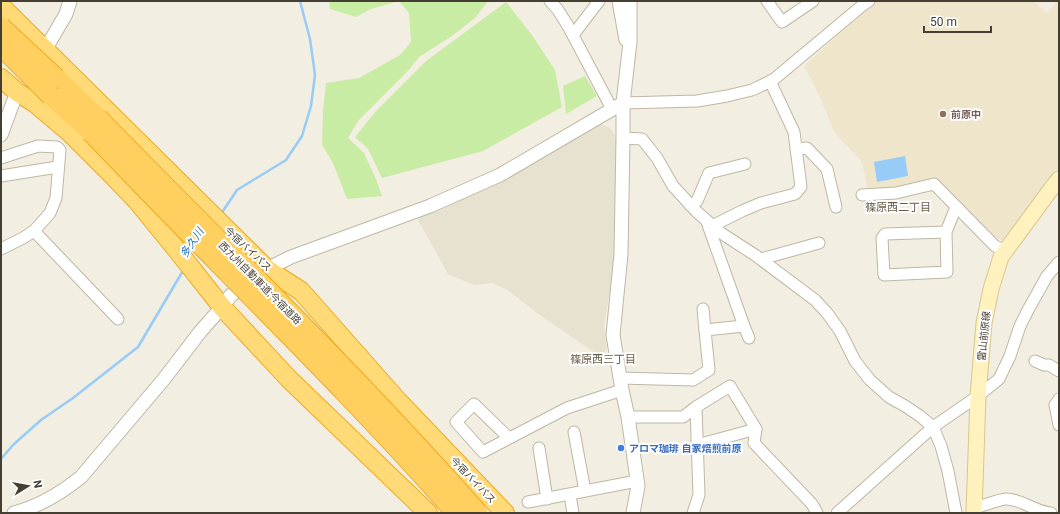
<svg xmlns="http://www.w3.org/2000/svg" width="1060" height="514" viewBox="0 0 1060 514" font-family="Roboto,'Noto Sans JP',sans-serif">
  <rect width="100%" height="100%" fill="#f3eee2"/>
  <polygon fill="#e7e1cf" points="600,124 608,127 613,131 616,140 614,265 604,326 607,349 601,356 598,355 537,313 506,289 492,283 474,285 448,274 418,220 420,217 441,210 522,170 588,130"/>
  <polygon fill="#eee5ca" points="879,1 1033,1 1047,13 1057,1 1059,1 1059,168 1051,177 1003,241 994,235 934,181 891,190 868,192 862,162 835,133 819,95 804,66 870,6"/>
  <g fill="#c9eca5">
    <polygon points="329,1 488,1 475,18 452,36 419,57 407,72 358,121 348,138 364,153 376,179 382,196 347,199 333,163 322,145 323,111 326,83 359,78 400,55 411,42 409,13 399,1 371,9 356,17 330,9"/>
    <polygon points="506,2 532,35 555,70 562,107 483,151 382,178 368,149 355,137 376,111 426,61"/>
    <polygon points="585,76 597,96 566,114 563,86"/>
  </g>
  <polygon fill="#96ccf7" points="905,156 908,176 877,182 874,162"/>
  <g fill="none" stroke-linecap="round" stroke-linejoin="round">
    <g stroke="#96ccf7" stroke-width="2.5">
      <polyline points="221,214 237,190 286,160 302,136 311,106 315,75 310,39 300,1"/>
      <polyline points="1,459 13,445 41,420 73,398 138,347 184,269"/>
    </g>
    <defs>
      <g id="minor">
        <polyline points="550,1 558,10 568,26 612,109"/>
        <polyline points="618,1 625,40 630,42"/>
        <polyline points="767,1 782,22 813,1"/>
        <polyline points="573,35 599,1"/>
        <polyline points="623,103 697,101 727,96 752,90 773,80 864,4 869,1"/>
        <polyline points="623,138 642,139 657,158 673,186 697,212 721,233 755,255 815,300 827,313 840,331 855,361 870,380 889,397 905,406 920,416 933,427 941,446 948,471 956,513"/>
        <polyline points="796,149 807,148 827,169 836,207"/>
        <polyline points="1,158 38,146 57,147 60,150 56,198 50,213 34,231 23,238 1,249"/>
        <polyline points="1,176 26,172 58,167"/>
        <polyline points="862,195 896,193 934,184 995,246 1005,251"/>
        <polyline points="690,205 697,201 709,173 745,164"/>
        <polyline points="712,226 742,211 761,203 795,194 801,187 794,132 770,81"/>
        <polyline points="34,231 118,319"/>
        <polyline points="946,232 885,234 882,238 884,275 947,272 946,232 954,212 958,208"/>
        <polyline points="761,259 819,243"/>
        <polyline points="703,309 705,330"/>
        <polyline points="744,326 749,338"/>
        <polyline points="1035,361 1044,365 1049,365 1059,371"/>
        <polyline points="620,378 693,380 709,370 705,330 744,326 707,222"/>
        <polyline points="1059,399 1055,405 1059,425"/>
        <polyline points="628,417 683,417 696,407 730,386 756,429 754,443 812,504 817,513"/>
        <polyline points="574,432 585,491"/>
        <polyline points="509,438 474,404 456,422 483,452 567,408 622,390"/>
        <polyline points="697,445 756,429"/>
        <polyline points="539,448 547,499"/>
        <polyline points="570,495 573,513"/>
        <polyline points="528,502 637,481"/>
        <path d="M975,508c7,-2 25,-9 31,-9 16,0 29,13 45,14"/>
        <polyline points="693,513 699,495 696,407"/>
        <polyline points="837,513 933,427 978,396 999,379 1010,356 1020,326 1028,310 1047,276 1059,262"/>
      </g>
      <g id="tertiary">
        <polyline points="630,1 630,42 623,103 623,138 621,254 613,335 622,390 628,417 638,486 633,513"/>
        <polyline points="45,50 66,14 70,1"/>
        <polyline points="1,135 17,92"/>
        <polyline points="267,269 291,257 430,206 500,175 623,103"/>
        <path d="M14,513c26,-7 46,-19 67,-36l83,-98 36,-47 22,-25 9,-12 5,-3"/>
      </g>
      <polyline id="secondary" points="974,513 978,396 984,323 991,289 1001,257 1054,185 1059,179"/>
      <g id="trunk">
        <polyline points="1,6 267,269 301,291 399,402 505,513"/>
        <polyline points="1,78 17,92 36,104 68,131 113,176 137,201 177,250 222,307 289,379 428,513"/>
      </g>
      <g id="motorway">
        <polyline points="56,78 98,118"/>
        <polyline points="51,96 91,132"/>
      </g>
    </defs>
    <use href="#minor" stroke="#bfb7a4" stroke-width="13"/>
    <use href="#tertiary" stroke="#bfb7a4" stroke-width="15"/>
    <use href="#secondary" stroke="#d8c78c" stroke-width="17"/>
    <use href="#trunk" stroke="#edaa22" stroke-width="20"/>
    <use href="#motorway" stroke="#edaa22" stroke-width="21"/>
    <use href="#minor" stroke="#fff" stroke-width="11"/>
    <use href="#tertiary" stroke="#fff" stroke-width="13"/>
    <use href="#secondary" stroke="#fff2bf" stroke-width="15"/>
    <use href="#trunk" stroke="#ffda77" stroke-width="18"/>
    <use href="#motorway" stroke="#ffd060" stroke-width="19"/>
    <defs>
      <g id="motorway-bridge">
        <polyline points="1,27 56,78"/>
        <polyline points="1,46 51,96"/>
        <path d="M98,118c128,131 259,258 380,395"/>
        <path d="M91,132c121,128 249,249 365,381"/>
      </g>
    </defs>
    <use href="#motorway-bridge" stroke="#edaa22" stroke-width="21" stroke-linecap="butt"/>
    <use href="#motorway-bridge" stroke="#ffd060" stroke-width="19"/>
  </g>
  <circle fill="#8d6e63" stroke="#fff" stroke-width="1.5" cx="943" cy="114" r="4"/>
  <circle fill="#3f7fe0" stroke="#fff" stroke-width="1.5" cx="621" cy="448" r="4"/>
  <g text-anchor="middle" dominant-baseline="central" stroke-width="4" stroke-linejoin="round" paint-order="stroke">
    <g font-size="10" font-weight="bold" fill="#785e54" stroke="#fff" text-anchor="start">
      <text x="951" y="114">前原中</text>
    </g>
    <g font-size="10" fill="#453e32" stroke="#fff">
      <text transform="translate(248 249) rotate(43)">今宿バイパス</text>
      <text transform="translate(260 283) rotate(45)">西九州自動車道;今宿道路</text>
      <text transform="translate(984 336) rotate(-84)">雷山前原線</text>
      <text transform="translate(473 480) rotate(46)">今宿バイパス</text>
    </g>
    <g font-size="10" font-weight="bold" fill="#366cbe" stroke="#fff" text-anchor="start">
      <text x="629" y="448">アロマ珈琲 自家焙煎前原</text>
    </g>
    <g font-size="11" fill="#695d48" stroke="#fff">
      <text x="898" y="207">篠原西二丁目</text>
      <text x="603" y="359">篠原西三丁目</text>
    </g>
    <g font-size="11" font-style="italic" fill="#2174ba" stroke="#fff">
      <text transform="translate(192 243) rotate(-56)">多久川</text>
    </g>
  </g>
  <rect width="1060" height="514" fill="none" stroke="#453e32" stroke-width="4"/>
  <g transform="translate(28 486) rotate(79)" stroke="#ffffff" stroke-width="3" paint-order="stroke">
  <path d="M0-3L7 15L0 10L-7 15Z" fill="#453e32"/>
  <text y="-6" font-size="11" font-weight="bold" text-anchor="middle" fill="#453e32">N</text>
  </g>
  <path d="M924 26v6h67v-6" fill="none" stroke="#453e32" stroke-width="2"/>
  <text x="930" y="26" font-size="12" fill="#453e32" stroke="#ffffff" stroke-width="3" paint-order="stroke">50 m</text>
</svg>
